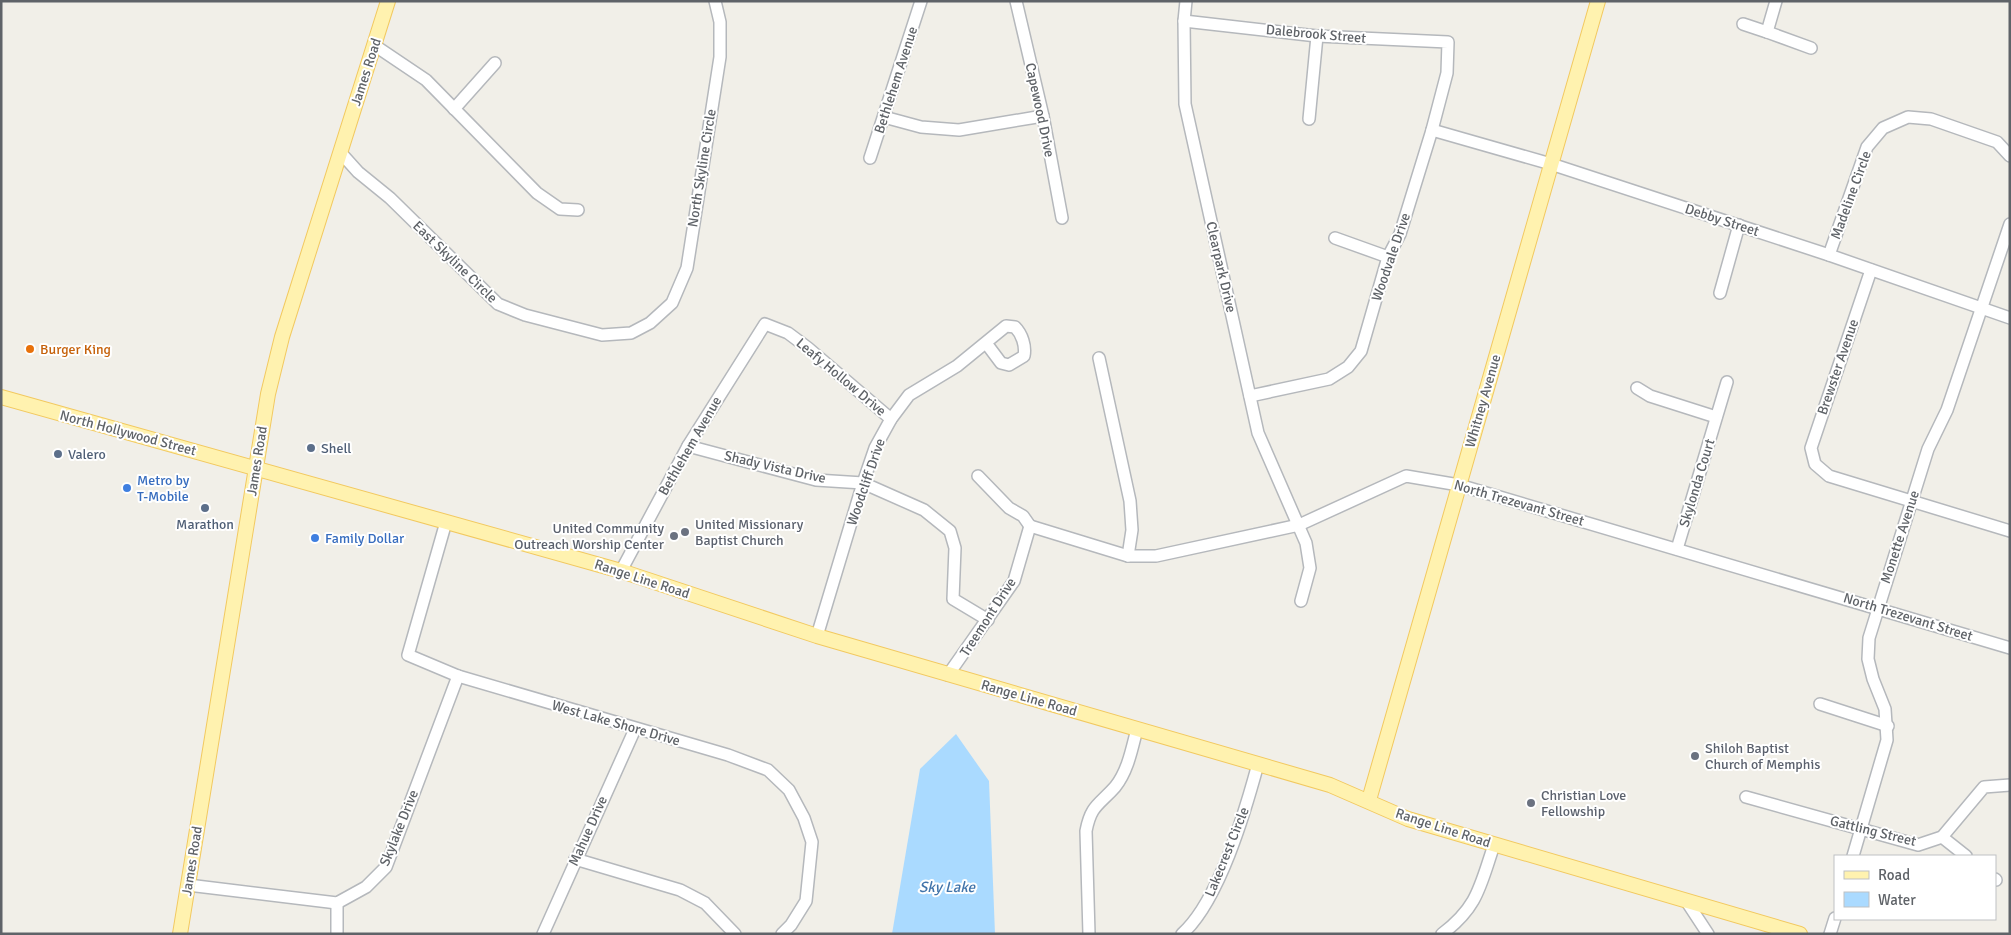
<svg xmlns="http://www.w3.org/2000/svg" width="2011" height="935" viewBox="0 0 2011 935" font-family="Signika,sans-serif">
  <rect width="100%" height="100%" fill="#f1efe8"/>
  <polygon fill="#aadaff" points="956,734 989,781 995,934 892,934 920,769"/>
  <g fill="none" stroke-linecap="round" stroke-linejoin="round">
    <defs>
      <g id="minor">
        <polyline points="1016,1 1043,116 1062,218"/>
        <polyline points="1186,1 1184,21 1185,104 1258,433 1306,543 1310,568 1301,601"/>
        <polyline points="1776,1 1767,32 1811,48"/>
        <polyline points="1184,21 1317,36 1448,42 1447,73 1432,130 1400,234 1388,257 1361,351 1348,367 1329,379 1250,396"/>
        <polyline points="1743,24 1767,32"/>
        <polyline points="374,45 426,80 537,193 560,209 578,210"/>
        <polyline points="454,109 495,63"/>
        <polyline points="884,117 921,127 959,130 1043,116"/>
        <polyline points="1309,119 1317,36"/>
        <polyline points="1432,130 1551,164 1829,255 2010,318"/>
        <polyline points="340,152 358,172 390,198 498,304 525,315 602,335 631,333 650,323 672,303 687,268 720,57 720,22 715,1"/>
        <polyline points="870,158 921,1"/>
        <polyline points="1335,238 1388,257"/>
        <polyline points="1829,255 1867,147 1883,128 1908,117 1931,119 1997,142 2010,156"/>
        <polyline points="1871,270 1811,448 1815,464 1829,476 2010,531"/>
        <polyline points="1720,293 1739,225"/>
        <polyline points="1099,358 1130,501 1132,530 1128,556"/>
        <polyline points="1637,388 1650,396 1716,417"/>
        <polyline points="688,446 816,480 863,483 924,510 950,531 955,548 953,599 988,620"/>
        <polyline points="978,476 1009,508 1023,516 1030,526"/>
        <polyline points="446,522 408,655 458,676 728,755 768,770 789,790 804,818 812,842 806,901 791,925 782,934"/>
        <polyline points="1030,526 1128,556 1156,556 1299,525 1406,476 1459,485 2010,648"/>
        <polyline points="1677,549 1727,382"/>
        <polyline points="621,571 688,446 765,324 788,333 808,348 891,419"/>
        <path d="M817,636l46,-153 12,-35 16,-29 18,-24 48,-29 49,-40 9,1c7,7 11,19 9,29l-15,9 -8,-2 -15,-20"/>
        <polyline points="948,675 1014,581 1030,526"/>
        <polyline points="1820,704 1888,726"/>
        <polyline points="1746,797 1918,845 1942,837 1984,787 2010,785"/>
        <polyline points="1942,837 1966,856"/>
        <polyline points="1853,856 1887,740 1885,709 1873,679 1868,659 1869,638 1928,449 1947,410 2010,224"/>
        <polyline points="575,859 680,890 705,903 735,934"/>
        <polyline points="1995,879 1996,880"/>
        <polyline points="188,885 337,903 366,887 386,867 458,676"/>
        <polyline points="1687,902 1708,934"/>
        <polyline points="337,903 337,934"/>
        <polyline points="543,934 635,729"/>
        <path d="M1089,934l-3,-103c5,-26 13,-26 29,-44 13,-16 17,-39 22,-58"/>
        <path d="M1182,934c37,-33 63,-122 76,-170"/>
        <path d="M1442,934c36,-27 38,-48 52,-89"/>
        <polyline points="1830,934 1835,918"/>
      </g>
      <g id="major">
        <polyline points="1,397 621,571 817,636 1330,785 1408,819 1800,934"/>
        <polyline points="1369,800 1598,1"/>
        <polyline points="180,934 268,394 282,337 388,1"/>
      </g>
    </defs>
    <use href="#minor" stroke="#b5b8bc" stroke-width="14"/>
    <use href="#major" stroke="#f2c960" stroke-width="16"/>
    <use href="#minor" stroke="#fff" stroke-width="11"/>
    <use href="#major" stroke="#fff2af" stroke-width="14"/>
  </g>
  <circle fill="#e8710a" stroke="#fff" stroke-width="2" cx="30" cy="349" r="5"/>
  <g fill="#5c6f8a" stroke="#fff" stroke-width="2">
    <circle cx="311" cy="448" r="5"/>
    <circle cx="58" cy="454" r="5"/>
    <circle cx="205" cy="508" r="5"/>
  </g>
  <g fill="#3f7fe0" stroke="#fff" stroke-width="2">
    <circle cx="127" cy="488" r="5"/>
    <circle cx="315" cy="538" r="5"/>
  </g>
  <g fill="#6b7280" stroke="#fff" stroke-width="2">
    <circle cx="685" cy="532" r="5"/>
    <circle cx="674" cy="536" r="5"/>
    <circle cx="1695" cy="756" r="5"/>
    <circle cx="1531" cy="803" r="5"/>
  </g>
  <g text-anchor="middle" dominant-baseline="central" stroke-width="4" stroke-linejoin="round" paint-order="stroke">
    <g font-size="14" fill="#5f6368" stroke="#fff">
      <text transform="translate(1316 34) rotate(5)">Dalebrook Street</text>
      <text transform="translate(366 72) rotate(-72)">James Road</text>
      <text transform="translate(896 80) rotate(-72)">Bethlehem Avenue</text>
      <text transform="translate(1040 110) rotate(78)">Capewood Drive</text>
      <text transform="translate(702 168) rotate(-81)">North Skyline Circle</text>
      <text transform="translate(1851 195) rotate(-70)">Madeline Circle</text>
      <text transform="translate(1722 220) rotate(18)">Debby Street</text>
      <text transform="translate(1391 257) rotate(-71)">Woodvale Drive</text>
      <text transform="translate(455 262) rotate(44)">East Skyline Circle</text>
      <text transform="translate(1221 267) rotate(77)">Clearpark Drive</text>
      <text transform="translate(1838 367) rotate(-71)">Brewster Avenue</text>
      <text transform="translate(841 377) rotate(40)">Leafy Hollow Drive</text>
      <text transform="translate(1483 401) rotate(-74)">Whitney Avenue</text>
      <text transform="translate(128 433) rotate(15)">North Hollywood Street</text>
      <text transform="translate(690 446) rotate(-60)">Bethlehem Avenue</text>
      <text transform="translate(257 461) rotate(-81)">James Road</text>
      <text transform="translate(775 467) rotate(13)">Shady Vista Drive</text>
      <text transform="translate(866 482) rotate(-71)">Woodcliff Drive</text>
      <text transform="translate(1697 483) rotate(-73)">Skylonda Court</text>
      <text transform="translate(1519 503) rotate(16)">North Trezevant Street</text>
      <text transform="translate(1900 537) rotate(-72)">Monette Avenue</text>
      <text transform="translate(642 579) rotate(18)">Range Line Road</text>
      <text transform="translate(988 617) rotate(-57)">Treemont Drive</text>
      <text transform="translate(1908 617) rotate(17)">North Trezevant Street</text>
      <text transform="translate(1029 698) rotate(16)">Range Line Road</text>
      <text transform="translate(616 723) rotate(16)">West Lake Shore Drive</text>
      <text transform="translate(399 828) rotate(-68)">Skylake Drive</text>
      <text transform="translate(1443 828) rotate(18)">Range Line Road</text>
      <text transform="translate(588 831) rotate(-66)">Mahue Drive</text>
      <text transform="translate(1873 831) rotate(14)">Gattling Street</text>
      <text transform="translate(1227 852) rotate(-68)">Lakecrest Circle</text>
      <text transform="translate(192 861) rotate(-81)">James Road</text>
    </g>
    <g font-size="14" fill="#c56008" stroke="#fff" text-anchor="start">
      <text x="40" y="349">Burger King</text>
    </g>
    <g font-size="14" fill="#4e5e75" stroke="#fff" text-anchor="start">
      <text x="321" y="448">Shell</text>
      <text x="68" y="454">Valero</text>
      <text x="205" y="524" text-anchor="middle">Marathon</text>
    </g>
    <g font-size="14" fill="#366cbe" stroke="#fff" text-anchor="start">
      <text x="137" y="480">Metro by<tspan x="137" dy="16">T-Mobile</tspan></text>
      <text x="325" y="538">Family Dollar</text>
    </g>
    <g font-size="14" fill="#5b616d" stroke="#fff" text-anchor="start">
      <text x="695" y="524">United Missionary<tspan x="695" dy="16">Baptist Church</tspan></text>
      <text x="664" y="528" text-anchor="end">United Community<tspan x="664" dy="16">Outreach Worship Center</tspan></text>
      <text x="1705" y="748">Shiloh Baptist<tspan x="1705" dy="16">Church of Memphis</tspan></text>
      <text x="1541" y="795">Christian Love<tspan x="1541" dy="16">Fellowship</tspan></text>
    </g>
    <g font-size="15" font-style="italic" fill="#4174aa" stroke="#fff">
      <text x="947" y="887">Sky Lake</text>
    </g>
  </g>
  <rect width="2011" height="935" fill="none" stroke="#5f6368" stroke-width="5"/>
  <rect x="1834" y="855" width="162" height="65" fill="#ffffff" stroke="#bfc1c3"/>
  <rect x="1844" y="871" width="25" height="8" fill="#fff2af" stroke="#bfc1c3"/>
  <text x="1878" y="880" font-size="15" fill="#5f6368">Road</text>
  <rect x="1844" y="892" width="25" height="15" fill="#aadaff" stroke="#bfc1c3"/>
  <text x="1878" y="905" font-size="15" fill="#5f6368">Water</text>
</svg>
